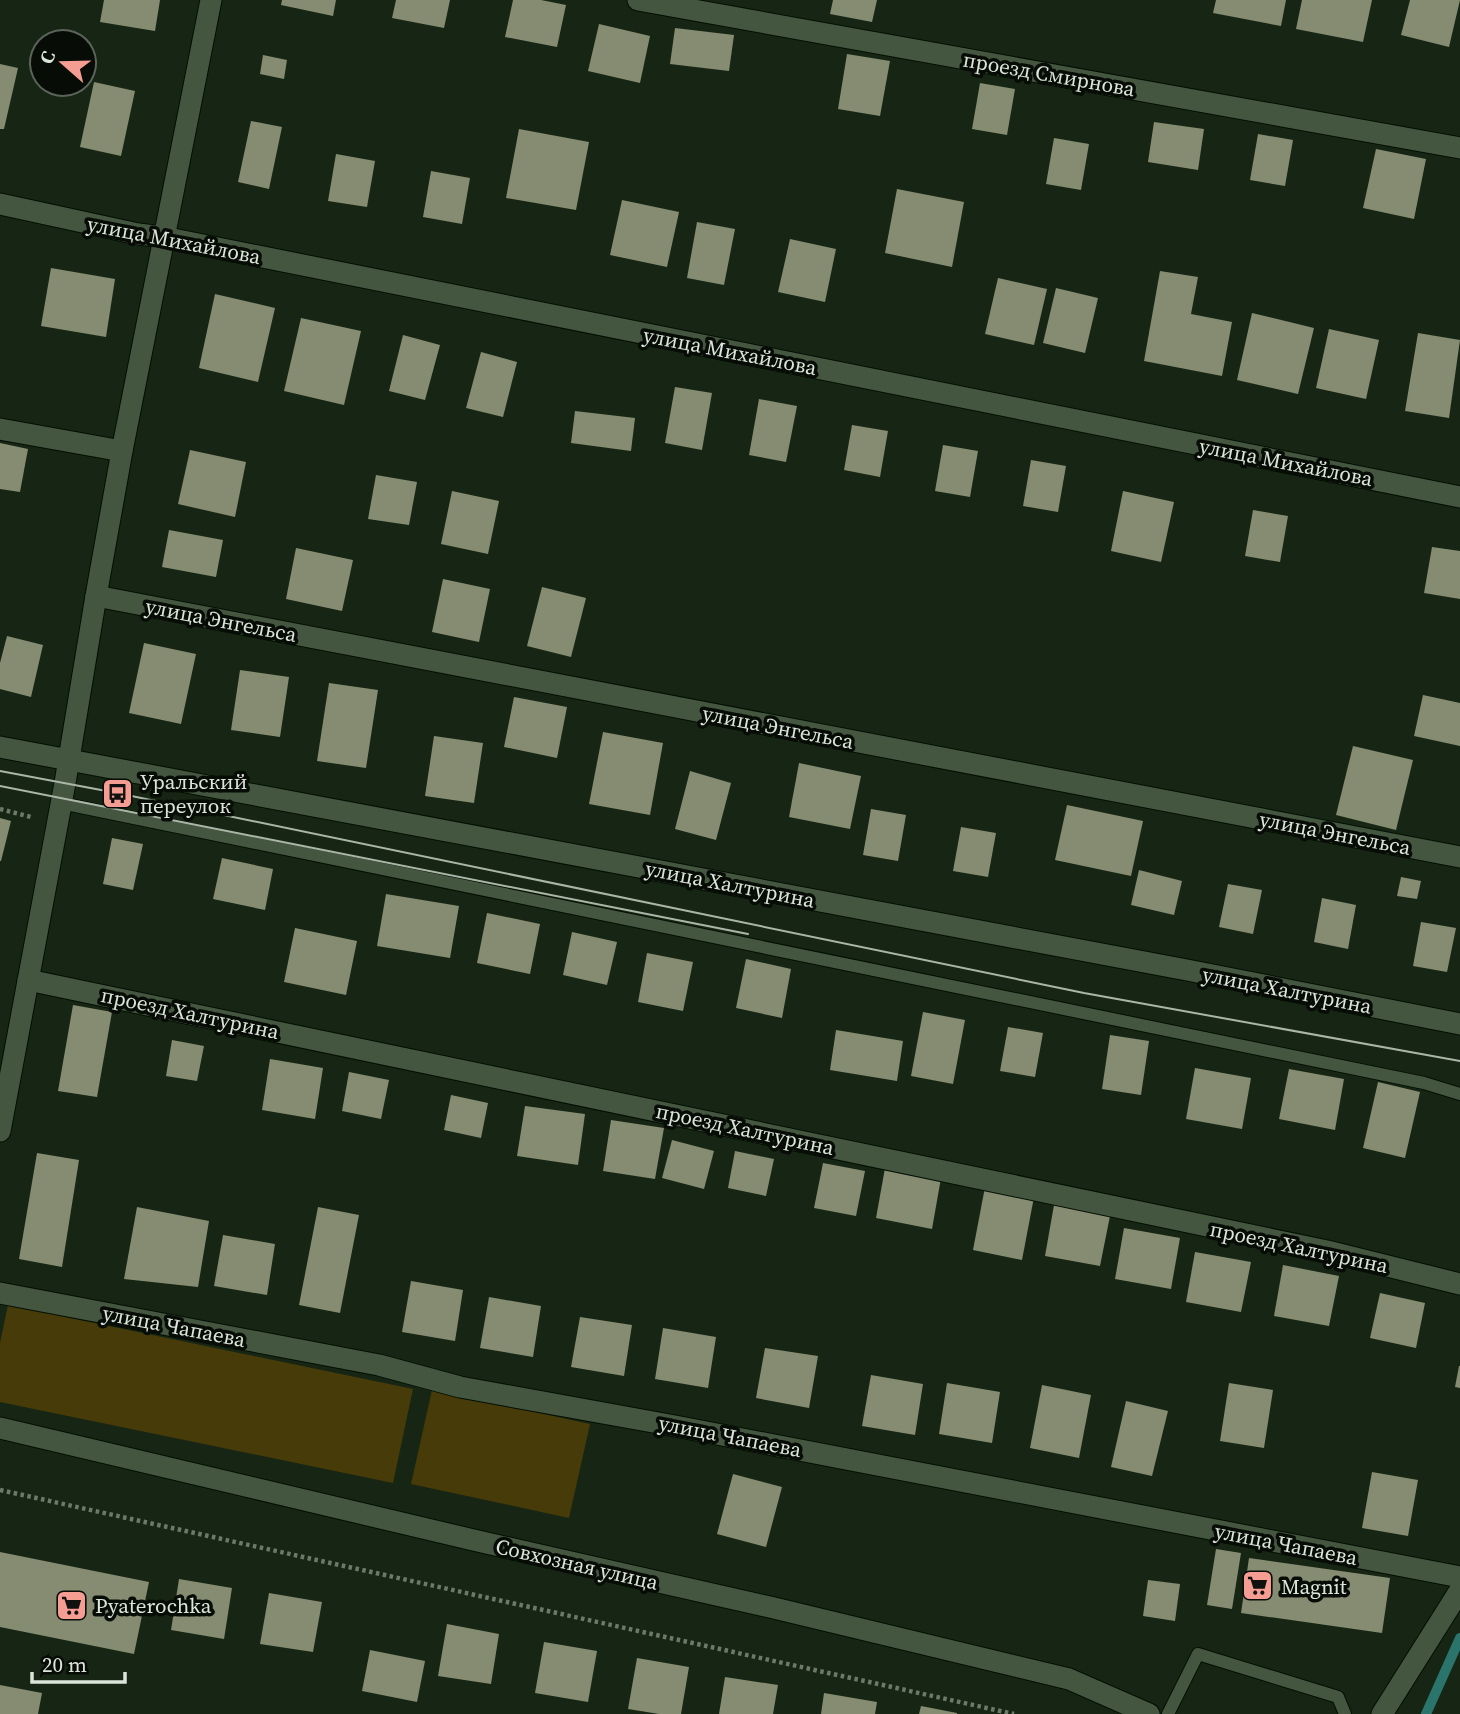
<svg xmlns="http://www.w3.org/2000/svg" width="1460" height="1714" viewBox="0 0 1460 1714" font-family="'Source Serif 4',serif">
  <rect width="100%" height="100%" fill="#172614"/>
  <g fill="#473b0a">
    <polygon points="8,1305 413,1389 393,1483 0,1402 0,1343"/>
    <polygon points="432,1390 590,1424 569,1518 411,1484"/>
  </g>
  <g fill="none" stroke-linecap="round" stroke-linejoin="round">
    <polyline stroke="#2a746c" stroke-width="10" points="1426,1714 1460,1638"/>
  </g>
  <g fill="#868c71">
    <polygon points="104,0 160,0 155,31 100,22"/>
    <polygon points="282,0 336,0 333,16 281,5"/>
    <polygon points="396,0 450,0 444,28 392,18"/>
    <polygon points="513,0 541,0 566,5 557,47 505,37"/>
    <polygon points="833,0 877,0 872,22 830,14"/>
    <polygon points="1216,0 1286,0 1281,26 1213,13"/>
    <polygon points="1302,0 1372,0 1363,42 1296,29"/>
    <polygon points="1410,0 1460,0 1449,47 1401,35"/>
    <polygon points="599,24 650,36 640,83 588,71"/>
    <polygon points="675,28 734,35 729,71 670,64"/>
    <polygon points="847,54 890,61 880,116 838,109"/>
    <polygon points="263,55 287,60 284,79 260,74"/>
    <polygon points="0,64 18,68 4,129 0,129"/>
    <polygon points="94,82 135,91 121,156 80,147"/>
    <polygon points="980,83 1015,89 1007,135 972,129"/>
    <polygon points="251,121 282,127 269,189 238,182"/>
    <polygon points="1154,122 1204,129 1198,170 1148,162"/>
    <polygon points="519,129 589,142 576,210 506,198"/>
    <polygon points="1258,134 1293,140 1285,186 1250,180"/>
    <polygon points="1054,138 1089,144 1081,190 1046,184"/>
    <polygon points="1376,149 1426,159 1414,219 1363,208"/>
    <polygon points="336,154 375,161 367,207 328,201"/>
    <polygon points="431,171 470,178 462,224 423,217"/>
    <polygon points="897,189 964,202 952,267 885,253"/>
    <polygon points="622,200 679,212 667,267 610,255"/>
    <polygon points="697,222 735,229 724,285 687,278"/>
    <polygon points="790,239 836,249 825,302 778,292"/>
    <polygon points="51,268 115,279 106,337 41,326"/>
    <polygon points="1160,271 1198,277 1191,314 1232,322 1222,376 1144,361"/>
    <polygon points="998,278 1047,289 1034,345 985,334"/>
    <polygon points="1056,288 1098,298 1085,353 1043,343"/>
    <polygon points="215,294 275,308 258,382 199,368"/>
    <polygon points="1252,313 1314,328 1298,394 1237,380"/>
    <polygon points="301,318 361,331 344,405 284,391"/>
    <polygon points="1329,329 1379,340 1366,399 1316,388"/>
    <polygon points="1418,333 1460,340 1449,418 1405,411"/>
    <polygon points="403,335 440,345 425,400 389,391"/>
    <polygon points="481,352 517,362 503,417 466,408"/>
    <polygon points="675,387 712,393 702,450 665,443"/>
    <polygon points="759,399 797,406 786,462 749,455"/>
    <polygon points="575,411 635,418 631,451 571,443"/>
    <polygon points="852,425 888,431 880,477 844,470"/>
    <polygon points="0,443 28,449 20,492 0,489"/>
    <polygon points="943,445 978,451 970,497 935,491"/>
    <polygon points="190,450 246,462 235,517 178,504"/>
    <polygon points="1031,460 1066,466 1058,512 1023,506"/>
    <polygon points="376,475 417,482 409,525 368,519"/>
    <polygon points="452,491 499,501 488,554 441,544"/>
    <polygon points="1123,491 1174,502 1161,562 1111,551"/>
    <polygon points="1253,510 1288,516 1280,562 1245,556"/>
    <polygon points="169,530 223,540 216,577 162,567"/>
    <polygon points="1432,547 1460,551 1460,599 1424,593"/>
    <polygon points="296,548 353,560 342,611 286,599"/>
    <polygon points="443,579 490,589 479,642 432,632"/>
    <polygon points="542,587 586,598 571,657 527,646"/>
    <polygon points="7,636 43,645 31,697 0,689 0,663"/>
    <polygon points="144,643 196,654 181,724 129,713"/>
    <polygon points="240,670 289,677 280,737 231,730"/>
    <polygon points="329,683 378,690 366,768 317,761"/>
    <polygon points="1423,695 1460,703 1460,746 1414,736"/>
    <polygon points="514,697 567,707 557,758 504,747"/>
    <polygon points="603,732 663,743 650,815 589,804"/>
    <polygon points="434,736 483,743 474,803 425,796"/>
    <polygon points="1353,746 1413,760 1396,830 1336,815"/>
    <polygon points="799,763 861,776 850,829 789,817"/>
    <polygon points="690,771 731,783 716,840 675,829"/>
    <polygon points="1067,805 1143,821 1131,876 1055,860"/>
    <polygon points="871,809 906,815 898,861 863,855"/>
    <polygon points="0,818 11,821 1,861 0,861"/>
    <polygon points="961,827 996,833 988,877 953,871"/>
    <polygon points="112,838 143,844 133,890 103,884"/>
    <polygon points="222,858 273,869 265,910 213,899"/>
    <polygon points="1139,870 1182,881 1174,915 1131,905"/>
    <polygon points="1401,877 1421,881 1417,899 1397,896"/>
    <polygon points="1228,884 1262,890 1253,934 1219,927"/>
    <polygon points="386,894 459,906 450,958 377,946"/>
    <polygon points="1322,898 1356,905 1348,949 1314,942"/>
    <polygon points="487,913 540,924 530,974 477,963"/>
    <polygon points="1421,922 1456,928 1447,972 1413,966"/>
    <polygon points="295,928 357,941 346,995 284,982"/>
    <polygon points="572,932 617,942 607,985 563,975"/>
    <polygon points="647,953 693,962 683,1011 638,1002"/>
    <polygon points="746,959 791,969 782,1018 736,1008"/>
    <polygon points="73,1005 112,1012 97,1097 58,1091"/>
    <polygon points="923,1012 965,1020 953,1084 911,1076"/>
    <polygon points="1008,1027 1043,1033 1035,1077 1000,1071"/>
    <polygon points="836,1030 903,1041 897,1081 830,1070"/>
    <polygon points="1110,1035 1149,1041 1141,1095 1102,1089"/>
    <polygon points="172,1040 204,1046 197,1081 166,1076"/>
    <polygon points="270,1059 323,1068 315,1119 262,1110"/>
    <polygon points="1195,1068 1251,1078 1242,1129 1186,1119"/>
    <polygon points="1289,1069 1344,1079 1335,1130 1279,1119"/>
    <polygon points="349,1072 389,1080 381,1119 342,1111"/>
    <polygon points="1378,1082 1420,1092 1405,1158 1363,1148"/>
    <polygon points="451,1095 488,1103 481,1138 444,1130"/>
    <polygon points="525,1106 585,1114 578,1165 517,1156"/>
    <polygon points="611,1120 664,1128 655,1179 603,1171"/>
    <polygon points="672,1140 714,1151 704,1189 662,1178"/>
    <polygon points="735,1151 774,1159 766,1196 728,1188"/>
    <polygon points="37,1153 79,1160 62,1267 19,1259"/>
    <polygon points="823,1163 865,1171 856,1216 814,1208"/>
    <polygon points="885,1168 941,1178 932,1229 876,1218"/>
    <polygon points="985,1187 1034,1197 1022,1260 973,1250"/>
    <polygon points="1054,1205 1110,1216 1100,1266 1045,1256"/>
    <polygon points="137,1207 209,1221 198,1287 124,1279"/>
    <polygon points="318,1207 359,1215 340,1313 299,1305"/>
    <polygon points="1124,1228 1180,1238 1171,1289 1115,1279"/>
    <polygon points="223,1235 275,1244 267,1295 214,1286"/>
    <polygon points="1195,1252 1251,1262 1241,1312 1186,1302"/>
    <polygon points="1283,1265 1339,1276 1329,1326 1274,1316"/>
    <polygon points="411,1281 463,1290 455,1341 402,1332"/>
    <polygon points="1380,1293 1425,1303 1416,1348 1370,1338"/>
    <polygon points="489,1297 541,1306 533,1357 480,1348"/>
    <polygon points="580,1317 632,1325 624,1376 571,1367"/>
    <polygon points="663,1328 716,1337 708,1388 655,1379"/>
    <polygon points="765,1348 818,1356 809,1408 756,1398"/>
    <polygon points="1459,1366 1460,1366 1460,1388 1455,1387"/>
    <polygon points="871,1375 923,1384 915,1435 862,1426"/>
    <polygon points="947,1383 1000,1392 992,1443 939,1434"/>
    <polygon points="1229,1383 1273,1390 1264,1448 1220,1441"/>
    <polygon points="1042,1385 1091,1395 1079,1458 1030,1448"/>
    <polygon points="1126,1401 1168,1411 1152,1476 1111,1467"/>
    <polygon points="1372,1472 1418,1480 1408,1536 1362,1528"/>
    <polygon points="733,1474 782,1487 766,1547 717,1534"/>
    <polygon points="1216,1549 1241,1553 1232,1609 1207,1605"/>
    <polygon points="0,1552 149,1582 134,1654 0,1627"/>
    <polygon points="1249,1558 1390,1578 1382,1633 1241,1613"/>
    <polygon points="179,1579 232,1588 224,1639 171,1630"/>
    <polygon points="1148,1580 1180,1584 1175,1621 1143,1616"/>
    <polygon points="269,1593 322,1602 313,1652 260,1644"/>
    <polygon points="447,1624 499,1634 491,1684 438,1676"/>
    <polygon points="544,1642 597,1651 588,1702 535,1693"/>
    <polygon points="370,1650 425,1661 417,1702 362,1691"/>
    <polygon points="637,1658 689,1667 681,1714 659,1714 628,1709"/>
    <polygon points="725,1677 778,1685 773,1714 719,1714"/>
    <polygon points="0,1685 42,1693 38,1714 0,1714"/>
    <polygon points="824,1693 877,1702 875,1714 821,1714"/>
    <polygon points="921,1706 957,1713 957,1714 919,1714"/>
  </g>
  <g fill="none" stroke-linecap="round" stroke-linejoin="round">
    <defs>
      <g id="lane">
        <polyline points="61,803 1424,1083 1460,1094"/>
        <polyline points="1168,1714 1198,1654 1338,1697 1345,1714"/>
      </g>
      <g id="street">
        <polyline points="638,0 1460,148"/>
        <polyline points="0,204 138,234 163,237 1460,497"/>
        <polyline points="0,429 122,451"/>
        <polyline points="96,596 1460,857"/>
        <polyline points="0,747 1187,970 1460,1024"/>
        <polyline points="28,980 1327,1251 1460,1284"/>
        <polyline points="0,1131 65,783 96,596 122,451 211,0"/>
        <polyline points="0,1293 379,1365 460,1387 675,1426 1460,1577"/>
        <polyline points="1382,1714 1460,1590"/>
      </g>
      <polyline id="secondary" points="0,1428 482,1542 774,1608 1069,1679 1149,1714"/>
    </defs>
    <use href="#lane" stroke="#030f02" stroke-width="14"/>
    <use href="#street" stroke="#030f02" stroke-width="23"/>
    <use href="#secondary" stroke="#030f02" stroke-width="23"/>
    <g stroke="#6d7a6b" stroke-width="4.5" stroke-dasharray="3.5 3.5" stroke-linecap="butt">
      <polyline points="0,809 31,817"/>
      <polyline points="0,1490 1014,1714"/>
    </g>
    <use href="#lane" stroke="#445540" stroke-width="12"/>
    <use href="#street" stroke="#445540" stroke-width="21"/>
    <use href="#secondary" stroke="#445540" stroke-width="21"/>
    <g stroke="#abb6a9" stroke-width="2">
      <polyline points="0,771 117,793 1084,993 1460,1061"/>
      <polyline points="0,786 748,934"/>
    </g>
  </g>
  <defs>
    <symbol id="bus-square" viewBox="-11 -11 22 22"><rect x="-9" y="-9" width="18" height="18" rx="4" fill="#f59c93" stroke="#070d06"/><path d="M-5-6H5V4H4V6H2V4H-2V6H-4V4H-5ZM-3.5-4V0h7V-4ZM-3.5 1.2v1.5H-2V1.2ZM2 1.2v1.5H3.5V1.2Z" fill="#111"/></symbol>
    <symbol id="supermarket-square" viewBox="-11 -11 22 22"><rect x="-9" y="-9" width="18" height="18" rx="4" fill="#f59c93" stroke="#070d06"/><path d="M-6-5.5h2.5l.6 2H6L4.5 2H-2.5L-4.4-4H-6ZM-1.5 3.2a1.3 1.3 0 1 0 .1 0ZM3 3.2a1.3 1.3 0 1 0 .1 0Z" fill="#111"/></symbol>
  </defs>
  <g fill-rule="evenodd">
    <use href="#bus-square" x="100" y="776" width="35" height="35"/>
    <use href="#supermarket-square" x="1240" y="1568" width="35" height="35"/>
    <use href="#supermarket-square" x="54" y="1588" width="35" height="35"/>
  </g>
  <g text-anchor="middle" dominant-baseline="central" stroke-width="7" stroke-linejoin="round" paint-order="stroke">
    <g font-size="21" fill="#dbe5d9" stroke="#070d06">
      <text transform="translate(1049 74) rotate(10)">проезд Смирнова</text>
      <text transform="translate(174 240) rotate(11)">улица Михайлова</text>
      <text transform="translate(730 351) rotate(11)">улица Михайлова</text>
      <text transform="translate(1286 462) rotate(11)">улица Михайлова</text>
      <text transform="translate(221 620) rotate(11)">улица Энгельса</text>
      <text transform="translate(778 727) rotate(11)">улица Энгельса</text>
      <text transform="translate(1335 833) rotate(11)">улица Энгельса</text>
      <text transform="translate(730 884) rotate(11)">улица Халтурина</text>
      <text transform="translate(1287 990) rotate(11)">улица Халтурина</text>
      <text transform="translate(190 1013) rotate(12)">проезд Халтурина</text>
      <text transform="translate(745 1129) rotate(12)">проезд Халтурина</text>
      <text transform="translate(1299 1247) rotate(12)">проезд Халтурина</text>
      <text transform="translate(174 1326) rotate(11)">улица Чапаева</text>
      <text transform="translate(730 1436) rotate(11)">улица Чапаева</text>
      <text transform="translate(1286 1544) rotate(11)">улица Чапаева</text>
      <text transform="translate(577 1564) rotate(13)">Совхозная улица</text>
    </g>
    <g font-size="21" fill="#dbe5d9" stroke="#070d06" text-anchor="start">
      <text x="140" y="781">Уральский<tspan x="140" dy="24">переулок</tspan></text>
      <text x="1281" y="1586">Magnit</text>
      <text x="95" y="1605">Pyaterochka</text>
    </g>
  </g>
  <g transform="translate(63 63) rotate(290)"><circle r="33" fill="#070d06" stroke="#5c635a" stroke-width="2"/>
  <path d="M0-5L12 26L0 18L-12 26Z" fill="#f59c93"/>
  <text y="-10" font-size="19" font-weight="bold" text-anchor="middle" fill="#dbe5d9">С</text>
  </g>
  <path d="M32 1672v10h93v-10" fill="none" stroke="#dbe5d9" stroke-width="3.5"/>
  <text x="42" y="1672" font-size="21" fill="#dbe5d9" stroke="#070d06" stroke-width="5" paint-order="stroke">20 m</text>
</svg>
